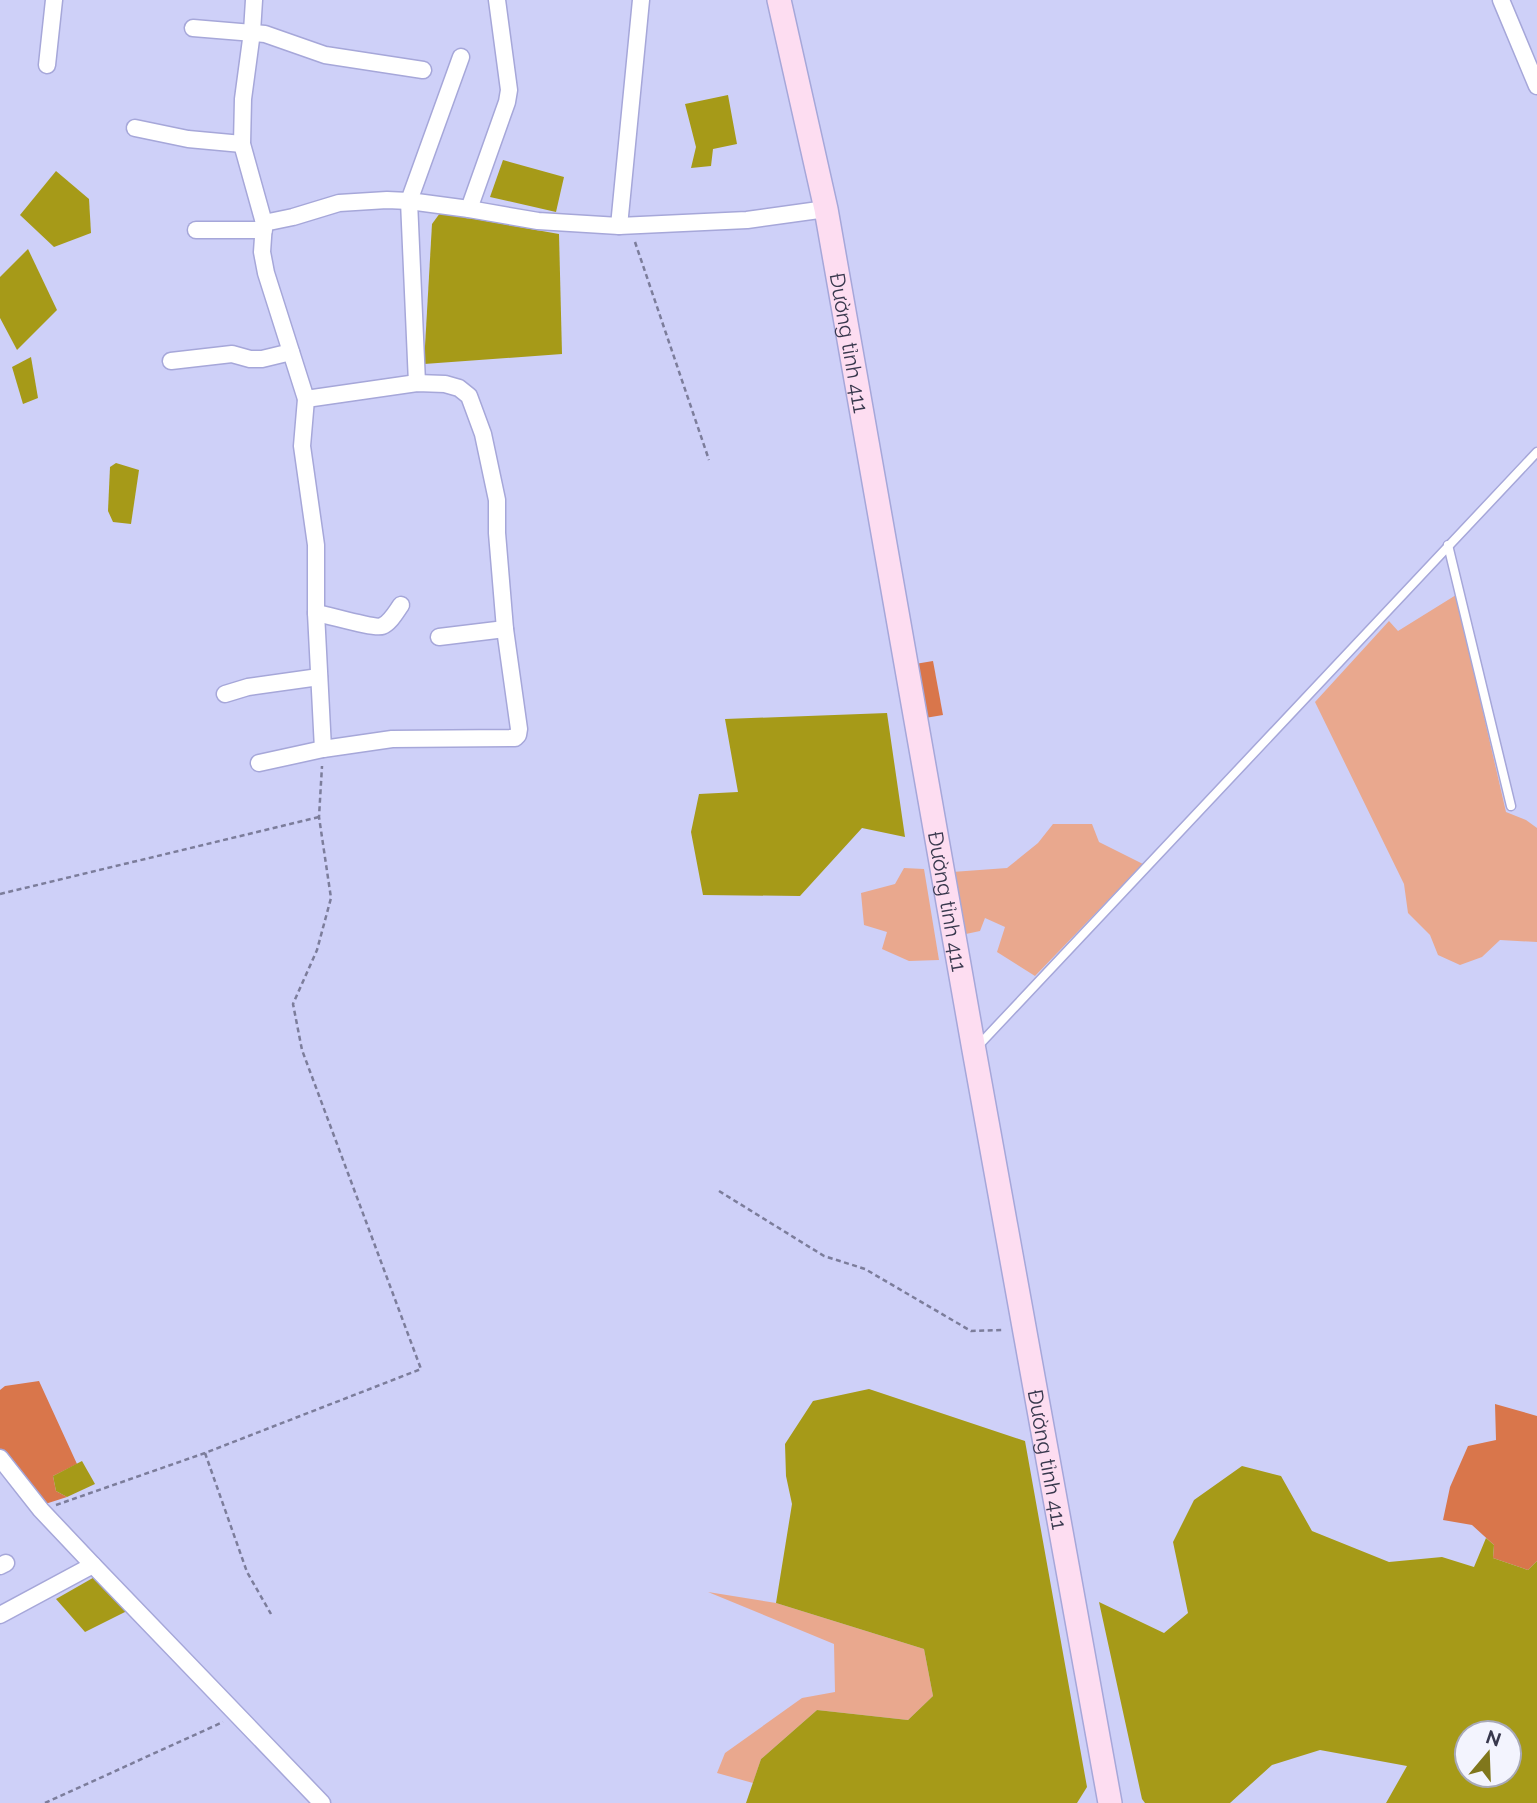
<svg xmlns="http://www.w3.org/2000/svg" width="1537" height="1803" viewBox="0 0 1537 1803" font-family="Raleway,sans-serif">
  <rect width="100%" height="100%" fill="#ced0f8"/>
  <g fill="#e9a88e">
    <polygon points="1456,595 1506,812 1526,820 1537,828 1537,942 1500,940 1482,957 1460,965 1438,955 1430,935 1408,913 1404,884 1315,702 1389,621 1398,631"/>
    <polygon points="1053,824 1092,824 1099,842 1143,864 1035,976 997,952 1005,927 985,918 980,931 966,934 952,872 1007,868 1038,843"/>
    <polygon points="904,868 924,869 939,960 909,961 882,949 887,932 864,925 861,893 895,884"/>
    <polygon points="708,1592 776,1603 924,1649 933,1696 908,1720 817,1710 761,1759 753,1783 717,1773 725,1753 802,1698 835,1692 834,1644"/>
  </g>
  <g fill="#d9764b">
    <polygon points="933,661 943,715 925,718 915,664"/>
    <polygon points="39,1381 77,1464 53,1476 56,1491 67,1497 42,1505 0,1452 0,1390 5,1386"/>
    <polygon points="1495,1404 1537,1416 1537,1561 1528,1570 1493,1558 1494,1545 1472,1525 1443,1520 1450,1487 1468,1446 1496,1440"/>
  </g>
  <g fill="#a69a18" fill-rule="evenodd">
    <polygon points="728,95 737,144 713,149 711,166 691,168 696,147 685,104"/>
    <polygon points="503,160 564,177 556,212 490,197"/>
    <polygon points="56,171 89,199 91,233 54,247 20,215"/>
    <polygon points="440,213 559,234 562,354 424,364 432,224"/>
    <polygon points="28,249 57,310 17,350 0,318 0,277"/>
    <polygon points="31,357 38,398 23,404 12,367"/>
    <polygon points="116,463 139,470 131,524 113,522 108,511 110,467"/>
    <polygon points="887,713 905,837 862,828 800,896 703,895 691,832 699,794 738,792 725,719"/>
    <polygon points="869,1389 1025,1441 1087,1787 1077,1803 746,1803 761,1759 817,1710 908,1720 933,1696 924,1649 776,1603 792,1504 786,1476 785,1444 813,1401"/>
    <polygon points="82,1461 95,1484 67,1497 56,1491 53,1476"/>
    <path d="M1242,1466l39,10 31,55 77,31 53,-5 32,10 12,-29 8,7 -1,13 35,12 9,-9v242h-151l21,-37 -87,-16 -48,15 -42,38h-85l-3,-4 -43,-197 65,31 24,-20 -15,-71 21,-42zM1467,1733h42v42h-42z"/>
    <polygon points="98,1575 127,1611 85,1632 56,1599"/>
  </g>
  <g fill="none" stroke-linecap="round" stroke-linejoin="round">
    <defs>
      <g id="service">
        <polyline points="1448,545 1511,806"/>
        <polyline points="978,1046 1537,452"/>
      </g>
      <g id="minor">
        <polyline points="254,0 252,32 243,99 242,144 264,223 293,217 339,203 387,200 409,201 469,209 538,221 619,226 747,220 826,209"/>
        <polyline points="1501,0 1537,86"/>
        <polyline points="193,28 265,34 325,55 423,70"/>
        <polyline points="47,65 54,0"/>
        <polyline points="135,128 188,139 242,144"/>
        <polyline points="469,209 507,102 509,90 497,0"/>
        <polyline points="264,223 262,252 266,273 306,399 302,446 316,545 316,613 323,749"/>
        <polyline points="619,226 641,0"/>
        <polyline points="196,230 264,230"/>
        <polyline points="171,361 232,354 250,359 262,359 291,352"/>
        <polyline points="417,383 409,201 461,57"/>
        <path d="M316,613c13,2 58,16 66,13 8,-3 14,-14 19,-21"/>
        <polyline points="439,637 505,629"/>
        <polyline points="225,694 248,687 319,677"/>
        <polyline points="259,763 323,749 392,739 515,738 518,735 519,729 505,629 497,533 497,500 483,434 469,396 459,388 445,384 417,383 306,399"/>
        <polyline points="0,1458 41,1510 93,1565 322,1803"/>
        <polyline points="0,1566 6,1563"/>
        <polyline points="0,1615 93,1565"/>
      </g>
      <g id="secondary">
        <path id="s1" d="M779,0l47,209 148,841 136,753"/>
      </g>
    </defs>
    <use href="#service" stroke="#a6a7d9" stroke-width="11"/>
    <use href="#minor" stroke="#a6a7d9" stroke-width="19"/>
    <use href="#secondary" stroke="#a6a7d9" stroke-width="26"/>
    <g stroke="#7c7d9b" stroke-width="2.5" stroke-dasharray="5 3.5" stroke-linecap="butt">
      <polyline points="635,242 709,460"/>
      <polyline points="0,894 319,817"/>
      <polyline points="719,1191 824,1256 865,1269 971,1331 1004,1330"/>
      <polyline points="205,1453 247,1572 271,1614"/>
      <polyline points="56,1505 205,1453 421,1369 302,1050 293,1004 317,950 331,898 319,817 322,766"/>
      <polyline points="45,1803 223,1722"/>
    </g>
    <use href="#service" stroke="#fff" stroke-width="8"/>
    <use href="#minor" stroke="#fff" stroke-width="16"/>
    <use href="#secondary" stroke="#fdddf1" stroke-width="23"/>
  </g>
  <g text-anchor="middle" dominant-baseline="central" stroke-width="7" stroke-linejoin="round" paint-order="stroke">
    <g font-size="21" fill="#38384d" stroke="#f3f4fe">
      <text stroke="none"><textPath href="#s1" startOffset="350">Đường tỉnh 411</textPath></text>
      <text stroke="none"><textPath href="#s1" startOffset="917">Đường tỉnh 411</textPath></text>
      <text stroke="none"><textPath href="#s1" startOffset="1484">Đường tỉnh 411</textPath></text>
    </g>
  </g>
  <g transform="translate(1488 1754) rotate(19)"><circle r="33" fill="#f3f4fe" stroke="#a8a9b7" stroke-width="2"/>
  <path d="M0-5L12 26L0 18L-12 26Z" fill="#80771c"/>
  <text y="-10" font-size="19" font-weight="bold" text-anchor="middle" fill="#38384d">N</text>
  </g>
</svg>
